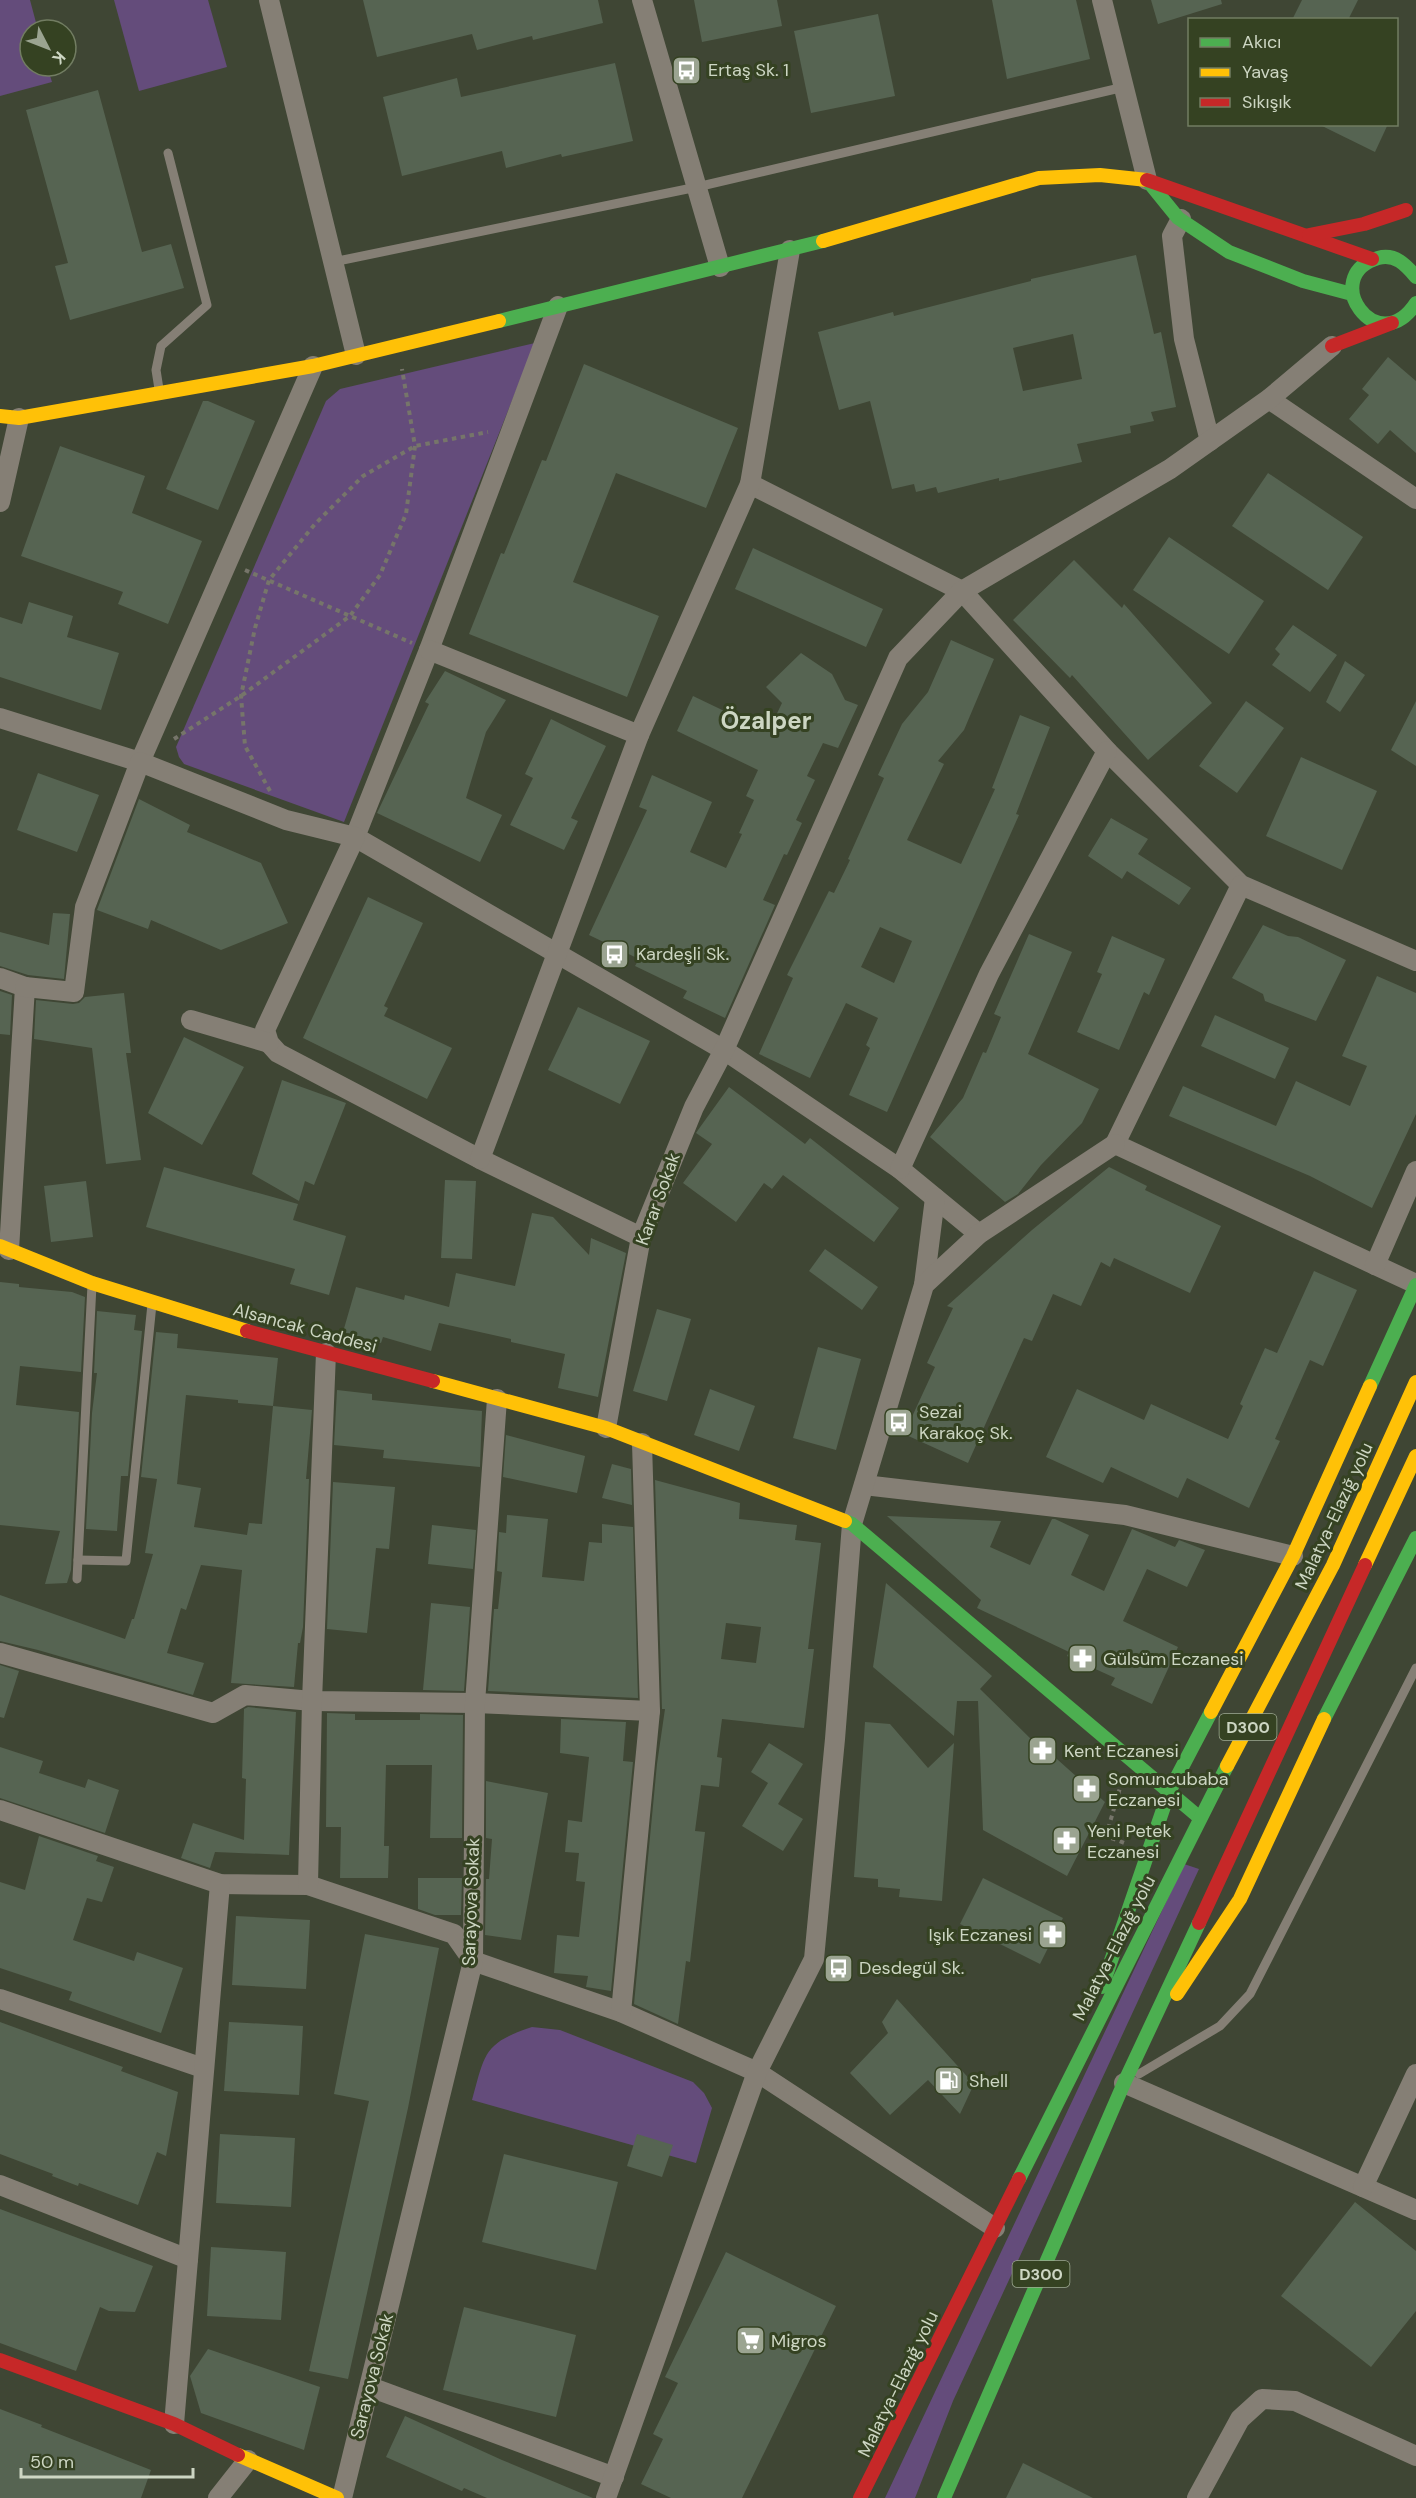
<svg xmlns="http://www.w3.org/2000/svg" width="1416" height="2498" viewBox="0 0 1416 2498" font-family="'DM Sans',sans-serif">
  <rect width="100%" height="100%" fill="#3f4634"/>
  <g fill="#644c7b">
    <polygon points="0,0 30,0 38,30 30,30 30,66 47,66 52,82 0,96"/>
    <polygon points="114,0 208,0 227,67 139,91"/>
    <polygon points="535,343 344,822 184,764 179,757 176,747 326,401 340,389"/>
    <polygon points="1184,1864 1199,1869 953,2401 915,2498 885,2498"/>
    <path d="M532,2027l28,3 133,52 11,11 8,15 -16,55 -224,-63c13,-46 11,-57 60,-73z"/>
  </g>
  <g fill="#566452" fill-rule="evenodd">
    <polygon points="363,0 598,0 603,23 533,40 532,36 477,50 472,34 377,57"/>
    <polygon points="694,0 777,0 782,26 702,42"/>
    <polygon points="992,0 1076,0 1090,59 1007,79"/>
    <polygon points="1151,0 1221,0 1222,4 1158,24"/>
    <polygon points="1302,0 1358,0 1348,20 1292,20"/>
    <polygon points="878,14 895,96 811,113 794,31"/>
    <polygon points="615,63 633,141 562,157 561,154 506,168 502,151 402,176 383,97 457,78 461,97"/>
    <polygon points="98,90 142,252 171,244 184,288 70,320 55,266 68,263 26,110"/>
    <polygon points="1318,124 1388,124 1375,152"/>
    <path d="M1136,255l18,79 7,-2 15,75 -25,5 3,9 -24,5 1,7 -54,11 5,18 -83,19v-3l-61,15 -2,-6 -20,5 -2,-8 -22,5 -22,-88 -31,9 -21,-78 75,-20 1,4 137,-35v-2zM1073,334l9,45 -59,12 -10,-43z"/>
    <polygon points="1388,357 1416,381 1416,453 1390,430 1378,444 1349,419 1369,395 1362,389"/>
    <polygon points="584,364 738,428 706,508 616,473 573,582 659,616 627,697 469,634 501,553 504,554 542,460 546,461"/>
    <polygon points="203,401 208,401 255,421 218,510 166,489"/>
    <polygon points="60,446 145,476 132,513 202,541 168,624 118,604 123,592 21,556"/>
    <polygon points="1268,473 1363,537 1328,590 1232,526"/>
    <polygon points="1169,537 1264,601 1229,654 1133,590"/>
    <polygon points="753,548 883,609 866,647 735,589"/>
    <polygon points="1074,560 1122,608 1124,604 1212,703 1148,760 1072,675 1070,678 1013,620"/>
    <polygon points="29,602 73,616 67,637 119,653 101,710 0,677 0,617 22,624"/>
    <polygon points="1293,625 1337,655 1310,692 1272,665 1280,654 1275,649"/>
    <path d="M951,640l43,19 -30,71 -26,31 6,3 -37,76 54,24 34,-75 -3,-1 28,-73 30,12 -34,87 3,1 -132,297 -38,-17 21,-47 -4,-3 12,-27 -32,-15 -36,75 -51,-24 34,-76 -6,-3 42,-84 5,2 16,-33 -2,-1 36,-81 -6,-3 24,-51 26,-32zM880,927l32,14 -18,42 -33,-16z"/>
    <polygon points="801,653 832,674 845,700 858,705 838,748 823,743 807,776 815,780 796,820 802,823 787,855 784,854 763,900 775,905 725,1018 683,998 687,991 635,966 639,959 589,935 647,810 639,807 652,775 712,802 690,852 726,868 742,834 739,833 754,800 746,796 758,770 677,731 693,696 768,732 782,703 766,687"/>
    <polygon points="1345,661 1365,675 1340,712 1326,702"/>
    <polygon points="445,671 506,700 486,732 466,798 502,815 480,862 377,813 429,704 425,702"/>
    <polygon points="1246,701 1284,728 1237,793 1199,766"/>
    <polygon points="1416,701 1416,766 1391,750"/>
    <polygon points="551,719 606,746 571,818 578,821 564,850 510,825 533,778 525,774"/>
    <polygon points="1301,757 1377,791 1342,870 1266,836"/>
    <polygon points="38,773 99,795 77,852 17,830"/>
    <polygon points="139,799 190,825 187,832 261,863 288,923 221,950 151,920 148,929 97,910"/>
    <polygon points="1111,818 1148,839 1138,854 1191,888 1179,905 1127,871 1122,879 1088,856"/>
    <polygon points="368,897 423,923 384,1006 388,1008 384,1016 452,1048 427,1099 303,1038"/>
    <polygon points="53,913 70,914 64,979 28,975 0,966 0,932 49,945"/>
    <polygon points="1263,925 1288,936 1298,937 1346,960 1316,1021 1265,1001 1263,994 1232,978"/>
    <polygon points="1029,934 1072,952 1028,1054 1099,1089 1082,1123 1041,1165 1018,1194 1005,1202 930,1137 963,1098 983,1052 986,1053 1001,1017 994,1014"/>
    <polygon points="1112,936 1165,959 1149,995 1144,992 1119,1050 1077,1032 1102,974 1097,972"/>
    <polygon points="1377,976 1416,993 1416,1114 1372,1208 1310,1176 1169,1116 1183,1086 1276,1126 1296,1081 1350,1106 1367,1066 1342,1056"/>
    <polygon points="0,991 12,995 10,1035 0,1034"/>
    <polygon points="124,993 131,1053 126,1053 141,1160 106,1164 92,1048 34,1039 36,1000 73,1004 79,1003 85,997"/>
    <polygon points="578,1007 650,1041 620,1104 548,1070"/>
    <polygon points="1215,1015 1289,1048 1275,1079 1201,1046"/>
    <polygon points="184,1037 244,1067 202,1145 148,1113"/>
    <polygon points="282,1080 346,1103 314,1185 305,1181 299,1201 252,1174"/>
    <polygon points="729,1087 805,1144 810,1138 899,1208 874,1242 783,1175 772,1189 764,1183 736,1222 683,1183 712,1144 696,1133 698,1130"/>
    <polygon points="164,1167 298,1204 293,1220 346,1236 329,1295 290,1284 295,1269 146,1227"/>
    <polygon points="1109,1167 1147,1186 1145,1190 1221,1226 1190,1293 1114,1258 1110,1267 1101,1262 1081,1306 1053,1294 1032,1341 1024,1338 968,1463 904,1434 935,1367 927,1363 953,1308 947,1306 1032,1230"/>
    <polygon points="445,1180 476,1181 472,1259 441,1258"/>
    <polygon points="86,1181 93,1237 51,1242 44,1186"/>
    <polygon points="532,1213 553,1217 589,1255 591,1238 626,1253 598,1397 558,1388 565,1354 511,1342 511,1339 439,1323 431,1351 383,1337 381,1343 343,1332 356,1287 404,1300 405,1295 449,1307 456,1273 515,1286"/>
    <polygon points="825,1249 878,1287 862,1310 809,1271"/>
    <polygon points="1314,1271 1357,1290 1323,1366 1310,1360 1275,1439 1280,1441 1249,1508 1187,1478 1178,1498 1111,1467 1103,1483 1046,1457 1077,1389 1144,1420 1151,1404 1228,1439 1243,1406 1240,1404 1265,1348 1277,1353"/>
    <polygon points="0,1282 19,1284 19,1287 72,1292 85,1297 81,1372 20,1366 16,1405 79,1412 71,1570 67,1583 45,1584 60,1531 0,1525"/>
    <polygon points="657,1309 691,1319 667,1401 633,1391"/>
    <polygon points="97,1311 136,1315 134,1330 142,1331 128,1476 121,1476 117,1531 86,1529 92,1413 97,1373 94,1373"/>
    <path d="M156,1332l22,2 -1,14 101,10 -5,48 39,4 -6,69h3l-6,148 -3,16h-2l-4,44 -63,-4 11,-113 -41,-5 -15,45 -5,-2 -14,45 37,10 -11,32 -155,-45 -38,-9v-46l125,44 7,-20h2l19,-65 -8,-1 12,-74 -16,-2zM186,1395l52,5v3l35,3 -11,118 -13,-1 -2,12 -53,-8 7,-39 -24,-4z"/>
    <polygon points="818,1347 861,1359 836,1450 793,1438"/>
    <polygon points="710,1389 755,1406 739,1451 694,1435"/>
    <polygon points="337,1390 372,1394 372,1400 482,1411 480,1467 383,1458 384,1450 334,1445"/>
    <polygon points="506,1435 585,1456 577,1493 503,1477"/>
    <polygon points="612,1464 631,1469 632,1505 602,1498"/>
    <path d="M655,1480l85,23 -1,16 58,6 -2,15 26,3 -13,106h6l-10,79 -82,-9 -5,38 5,1 -3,29 -18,-2 -6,46 10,1 -15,130 -4,-1 -8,63 -44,-20 23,-240 8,-55h-3zM726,1623l35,4 -5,36 -35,-4z"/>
    <polygon points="333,1482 395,1487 389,1549 376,1548 367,1633 327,1629"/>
    <polygon points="507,1515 548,1519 542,1577 584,1581 589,1542 602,1543 602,1524 633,1527 638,1698 488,1691 494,1609 498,1609 502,1572 497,1571 499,1532 506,1533"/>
    <polygon points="887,1516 1001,1521 990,1547 1030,1565 1052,1519 1055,1519 1089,1535 1071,1575 1104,1591 1132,1529 1175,1547 1179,1540 1205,1550 1187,1587 1147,1569 1123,1621 1178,1647 1152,1704 1111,1685 1115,1678 1067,1656 1069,1652 977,1608 981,1600"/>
    <polygon points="432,1525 476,1530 473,1569 428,1564"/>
    <polygon points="886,1583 992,1676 980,1689 1037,1745 1039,1743 1105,1802 1067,1876 983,1830 978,1701 957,1701 954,1736 873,1667"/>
    <polygon points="431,1603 470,1607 464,1691 423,1690"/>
    <polygon points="0,1665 19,1671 4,1718 0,1717"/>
    <polygon points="248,1707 296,1712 289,1855 215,1852 210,1868 181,1858 193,1823 244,1840 246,1779 242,1778 244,1709"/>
    <polygon points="327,1713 355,1714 355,1720 420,1720 420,1714 463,1715 462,1838 430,1838 432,1765 386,1765 384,1846 389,1846 388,1878 340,1878 341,1827 326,1827"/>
    <polygon points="561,1719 626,1722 623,1761 633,1762 611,1991 586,1987 588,1976 554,1973 557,1935 579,1937 585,1882 576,1881 579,1853 565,1852 568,1820 582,1822 589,1757 560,1753"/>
    <polygon points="865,1722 890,1724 928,1768 954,1743 942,1901 899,1897 900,1889 878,1887 878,1879 854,1877"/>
    <polygon points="769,1743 803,1764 778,1804 803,1819 783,1851 742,1826 768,1783 751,1772"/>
    <polygon points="0,1747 43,1761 39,1773 85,1788 88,1779 119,1790 105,1833 0,1798"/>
    <polygon points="486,1781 548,1793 521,1940 485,1935 486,1879 489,1879 492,1839 486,1838"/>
    <polygon points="39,1836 98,1856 96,1861 114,1867 102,1902 87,1898 73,1940 134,1961 137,1952 183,1968 161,2033 69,2000 72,1992 0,1968 0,1882 25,1890"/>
    <polygon points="418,1878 462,1878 461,1915 435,1915 418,1909"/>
    <polygon points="983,1878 1063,1918 1040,1964 960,1924"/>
    <polygon points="236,1916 310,1920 306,1989 232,1985"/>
    <polygon points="365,1934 439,1948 408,2108 348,2379 309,2371 369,2101 334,2094"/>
    <polygon points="897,1999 974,2084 960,2114 928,2080 890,2115 850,2073 888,2033 882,2022"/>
    <polygon points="0,2022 123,2067 121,2071 178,2092 166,2156 157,2152 138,2205 79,2183 78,2186 52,2176 53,2174 0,2154"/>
    <polygon points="229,2022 303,2026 299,2095 224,2091"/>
    <polygon points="220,2134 295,2138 291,2207 216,2203"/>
    <polygon points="637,2134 673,2145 662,2177 627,2166"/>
    <polygon points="504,2154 618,2182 596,2270 482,2242"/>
    <polygon points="1355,2202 1416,2251 1416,2311 1371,2367 1281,2296"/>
    <polygon points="0,2209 153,2266 135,2312 109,2311 100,2307 76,2371 0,2343"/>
    <polygon points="211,2247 286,2252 281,2320 207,2316"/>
    <polygon points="726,2252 836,2306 742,2498 671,2498 641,2484 663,2439 653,2434 678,2383 665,2377"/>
    <polygon points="464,2307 576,2335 556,2417 443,2390"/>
    <polygon points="208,2349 320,2387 304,2450 201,2413 190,2376"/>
    <polygon points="0,2409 42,2425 41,2427 151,2470 141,2498 0,2498"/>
    <polygon points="405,2416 502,2460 593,2498 487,2498 464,2488 462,2491 386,2457"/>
    <polygon points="1023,2463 1093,2498 1006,2498"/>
  </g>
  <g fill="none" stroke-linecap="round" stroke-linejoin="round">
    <g stroke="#76756a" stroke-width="4" stroke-dasharray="4.5 4.5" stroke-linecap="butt">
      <polyline points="245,570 412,643"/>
      <polyline points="174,739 241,696 350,616 380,575 406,514 415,446 402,369"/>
      <polyline points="270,791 245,746 241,696 255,628 269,580 315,524 363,476 415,446 488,432"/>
      <polyline points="1122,1781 1106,1836 1127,1844"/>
    </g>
    <g stroke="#857f75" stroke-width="9">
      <polyline points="333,262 697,187 1124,87"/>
      <polyline points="159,389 156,370 161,346 207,305 168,153"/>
      <polyline points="78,1560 126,1561 152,1304"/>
      <polyline points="77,1579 92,1285"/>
      <polyline points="1139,2074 1220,2026 1250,1994 1416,1668"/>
    </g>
    <g stroke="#857f75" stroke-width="20">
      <polyline points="269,0 356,355"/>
      <polyline points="642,0 720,267"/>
      <polyline points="1102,0 1147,180"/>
      <polyline points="1181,219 1172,236 1184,339 1210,441"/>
      <polyline points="558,306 429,650 355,837 724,1050 900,1169 979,1234"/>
      <polyline points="1269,399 1416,499"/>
      <polyline points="750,484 962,591 1107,751 1241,885 1416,961"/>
      <polyline points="0,502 19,418"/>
      <polyline points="429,650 639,735"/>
      <polyline points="0,718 140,762 313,366"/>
      <polyline points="1241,885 1115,1144 1416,1284"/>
      <polyline points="0,978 25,987 9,1250"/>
      <polyline points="25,987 74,992 85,907 140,762 286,820 355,837 265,1030 269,1043 278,1053 480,1159 641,1237"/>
      <polyline points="191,1020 269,1043"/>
      <polyline points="480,1159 639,735 750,484 790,250"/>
      <polyline points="900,1169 989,974 1107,751"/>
      <polyline points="1375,1265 1416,1171"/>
      <polyline points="924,1285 935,1198"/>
      <polyline points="606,1428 641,1237 694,1107 724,1050 898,658 962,591 1170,469 1269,399 1332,346"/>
      <polyline points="864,1485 1125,1515 1293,1556"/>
      <polyline points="0,1653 213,1713 245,1695 312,1701 475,1703 650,1711"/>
      <polyline points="0,1810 220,1884 308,1885 454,1934 473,1961 621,2012 757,2072 995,2228"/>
      <polyline points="308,1885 312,1701 326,1353"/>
      <polyline points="0,1999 203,2068"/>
      <polyline points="621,2012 650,1711 642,1443"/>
      <polyline points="1124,2083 1416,2210"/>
      <polyline points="0,2185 188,2259"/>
      <polyline points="1363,2187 1416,2074"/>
      <polyline points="370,2387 614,2477"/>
      <polyline points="174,2424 220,1884"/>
      <polyline points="218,2498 248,2460"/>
      <polyline points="342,2498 473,1961 475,1703 497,1399"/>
      <polyline points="606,2498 757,2072 814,1959 835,1739 852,1524 924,1285 979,1234 1115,1144"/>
      <polyline points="1197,2498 1240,2419 1262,2399 1295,2401 1416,2456"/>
    </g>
    <g stroke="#4caf50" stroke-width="14">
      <polyline points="1148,181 1178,218 1229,252 1303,281 1352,294"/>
      <path d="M1416,277c-10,-12 -21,-24 -38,-19 -60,18 -1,104 38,45"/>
      <polyline points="499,321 823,241"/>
      <polyline points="1370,1386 1416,1285"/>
      <polyline points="845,1521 852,1524 1200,1818"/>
      <polyline points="1324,1719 1416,1538"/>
      <polyline points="1102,1987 1169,1792 1211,1712"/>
      <polyline points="1019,2179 1227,1766"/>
      <polyline points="944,2498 1124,2083 1199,1923"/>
    </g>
    <g stroke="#ffc107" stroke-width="14">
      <polyline points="823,241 1039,178 1100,175 1147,180"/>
      <polyline points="0,416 19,418 313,366 499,321"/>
      <polyline points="0,1246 92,1283 247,1331"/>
      <polyline points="433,1381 606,1428 845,1521"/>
      <polyline points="1365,1565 1416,1456"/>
      <polyline points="1211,1712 1293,1556 1370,1386"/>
      <polyline points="1227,1766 1333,1565 1416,1382"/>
      <polyline points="1177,1994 1240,1899 1324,1719"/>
      <polyline points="238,2455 337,2498"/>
    </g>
    <g stroke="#c62828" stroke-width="14">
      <polyline points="1147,180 1372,259"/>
      <polyline points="1309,235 1364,224 1406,210"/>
      <polyline points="1332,346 1392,323"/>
      <polyline points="247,1331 433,1381"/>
      <polyline points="1199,1923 1365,1565"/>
      <polyline points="0,2360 174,2424 238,2455"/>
      <polyline points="860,2498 1019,2179"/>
    </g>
  </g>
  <defs>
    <symbol id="bus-square" viewBox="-11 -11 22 22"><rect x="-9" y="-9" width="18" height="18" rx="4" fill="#9ba491" stroke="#354222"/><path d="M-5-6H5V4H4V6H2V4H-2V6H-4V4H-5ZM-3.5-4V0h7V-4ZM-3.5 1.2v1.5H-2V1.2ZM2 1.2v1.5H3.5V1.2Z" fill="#fff"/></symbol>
    <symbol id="pharmacy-square" viewBox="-11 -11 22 22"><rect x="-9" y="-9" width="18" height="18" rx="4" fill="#9ba491" stroke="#354222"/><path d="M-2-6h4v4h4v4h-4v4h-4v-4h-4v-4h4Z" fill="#fff"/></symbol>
    <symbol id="fuel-square" viewBox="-11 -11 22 22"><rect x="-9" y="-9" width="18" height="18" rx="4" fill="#9ba491" stroke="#354222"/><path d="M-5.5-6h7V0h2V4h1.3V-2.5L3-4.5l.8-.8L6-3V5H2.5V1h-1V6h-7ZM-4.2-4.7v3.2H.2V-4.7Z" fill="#fff"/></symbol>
    <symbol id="supermarket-square" viewBox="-11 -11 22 22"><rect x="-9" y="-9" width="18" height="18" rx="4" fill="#9ba491" stroke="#354222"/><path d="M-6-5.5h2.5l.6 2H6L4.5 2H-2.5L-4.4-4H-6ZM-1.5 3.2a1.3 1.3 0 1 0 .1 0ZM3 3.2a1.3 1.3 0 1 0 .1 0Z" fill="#fff"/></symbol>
  </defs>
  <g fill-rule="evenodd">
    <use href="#bus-square" x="670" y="54" width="33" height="33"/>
    <use href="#bus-square" x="598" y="938" width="33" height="33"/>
    <use href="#bus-square" x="882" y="1406" width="33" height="33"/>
    <use href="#pharmacy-square" x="1066" y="1642" width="33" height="33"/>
    <use href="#pharmacy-square" x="1026" y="1734" width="33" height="33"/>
    <use href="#pharmacy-square" x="1070" y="1772" width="33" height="33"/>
    <use href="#pharmacy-square" x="1050" y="1824" width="33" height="33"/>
    <use href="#pharmacy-square" x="1036" y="1918" width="33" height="33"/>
    <use href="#bus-square" x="822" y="1952" width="33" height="33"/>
    <use href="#fuel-square" x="932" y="2064" width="33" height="33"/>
    <use href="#supermarket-square" x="734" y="2324" width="33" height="33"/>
  </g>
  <g text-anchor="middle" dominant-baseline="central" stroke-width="6" stroke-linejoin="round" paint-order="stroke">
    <g fill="#354222" stroke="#9faa93" stroke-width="1.5">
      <rect x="1219.5" y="1714" width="57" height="26" rx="4.5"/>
      <rect x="1012.5" y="2261" width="57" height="26" rx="4.5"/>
    </g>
    <g font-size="16" font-weight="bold" fill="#cdd6c3">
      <text x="1248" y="1727">D300</text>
      <text x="1041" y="2274">D300</text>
    </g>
    <g font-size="18" fill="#cdd6c3" stroke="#354222" text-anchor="start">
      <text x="708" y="70">Ertaş Sk. 1</text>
      <text x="636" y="954">Kardeşli Sk.</text>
      <text x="919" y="1412">Sezai<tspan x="919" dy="21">Karakoç Sk.</tspan></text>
      <text x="1103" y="1659">Gülsüm Eczanesi</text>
      <text x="1064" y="1751">Kent Eczanesi</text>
      <text x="1108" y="1779">Somuncubaba<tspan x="1108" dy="21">Eczanesi</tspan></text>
      <text x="1087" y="1831">Yeni Petek<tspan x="1087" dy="21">Eczanesi</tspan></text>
      <text x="1032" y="1935" text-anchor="end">Işık Eczanesi</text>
      <text x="859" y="1968">Desdegül Sk.</text>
      <text x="969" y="2081">Shell</text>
      <text x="771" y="2341">Migros</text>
    </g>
    <g font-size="18" fill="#cdd6c3" stroke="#354222">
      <text transform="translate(658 1199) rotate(-70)">Karar Sokak</text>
      <text transform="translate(305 1328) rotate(15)">Alsancak Caddesi</text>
      <text transform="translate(1334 1516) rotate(-65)">Malatya-Elazığ yolu</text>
      <text transform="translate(471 1902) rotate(-88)">Sarayova Sokak</text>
      <text transform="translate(1114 1948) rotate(-63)">Malatya-Elazığ yolu</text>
      <text transform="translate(372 2376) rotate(-76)">Sarayova Sokak</text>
      <text transform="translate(898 2384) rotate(-64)">Malatya-Elazığ yolu</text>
    </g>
    <g font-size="24" font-weight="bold" fill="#cdd6c3" stroke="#354222">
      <text x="766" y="720">Özalper</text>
    </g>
  </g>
  <rect x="1188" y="18" width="210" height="108" fill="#354222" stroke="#727d62" stroke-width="1.5"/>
  <rect x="1200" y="38" width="30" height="9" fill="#4caf50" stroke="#727d62" stroke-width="1.5"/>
  <text x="1242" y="48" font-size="18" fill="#cdd6c3">Akıcı</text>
  <rect x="1200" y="68" width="30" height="9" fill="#ffc107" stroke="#727d62" stroke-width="1.5"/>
  <text x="1242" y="78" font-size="18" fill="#cdd6c3">Yavaş</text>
  <rect x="1200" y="98" width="30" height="9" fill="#c62828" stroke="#727d62" stroke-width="1.5"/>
  <text x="1242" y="108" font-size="18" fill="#cdd6c3">Sıkışık</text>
  <g transform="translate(48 48) rotate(132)"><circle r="28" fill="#354222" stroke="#727d62" stroke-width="1.5"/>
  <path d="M0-4.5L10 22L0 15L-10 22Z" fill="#9ba491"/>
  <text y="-9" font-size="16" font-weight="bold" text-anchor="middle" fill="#cdd6c3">K</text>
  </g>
  <path d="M21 2468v9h172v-9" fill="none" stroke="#cdd6c3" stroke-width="3"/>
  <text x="30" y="2468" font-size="18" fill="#cdd6c3" stroke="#354222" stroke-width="4.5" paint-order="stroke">50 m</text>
</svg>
